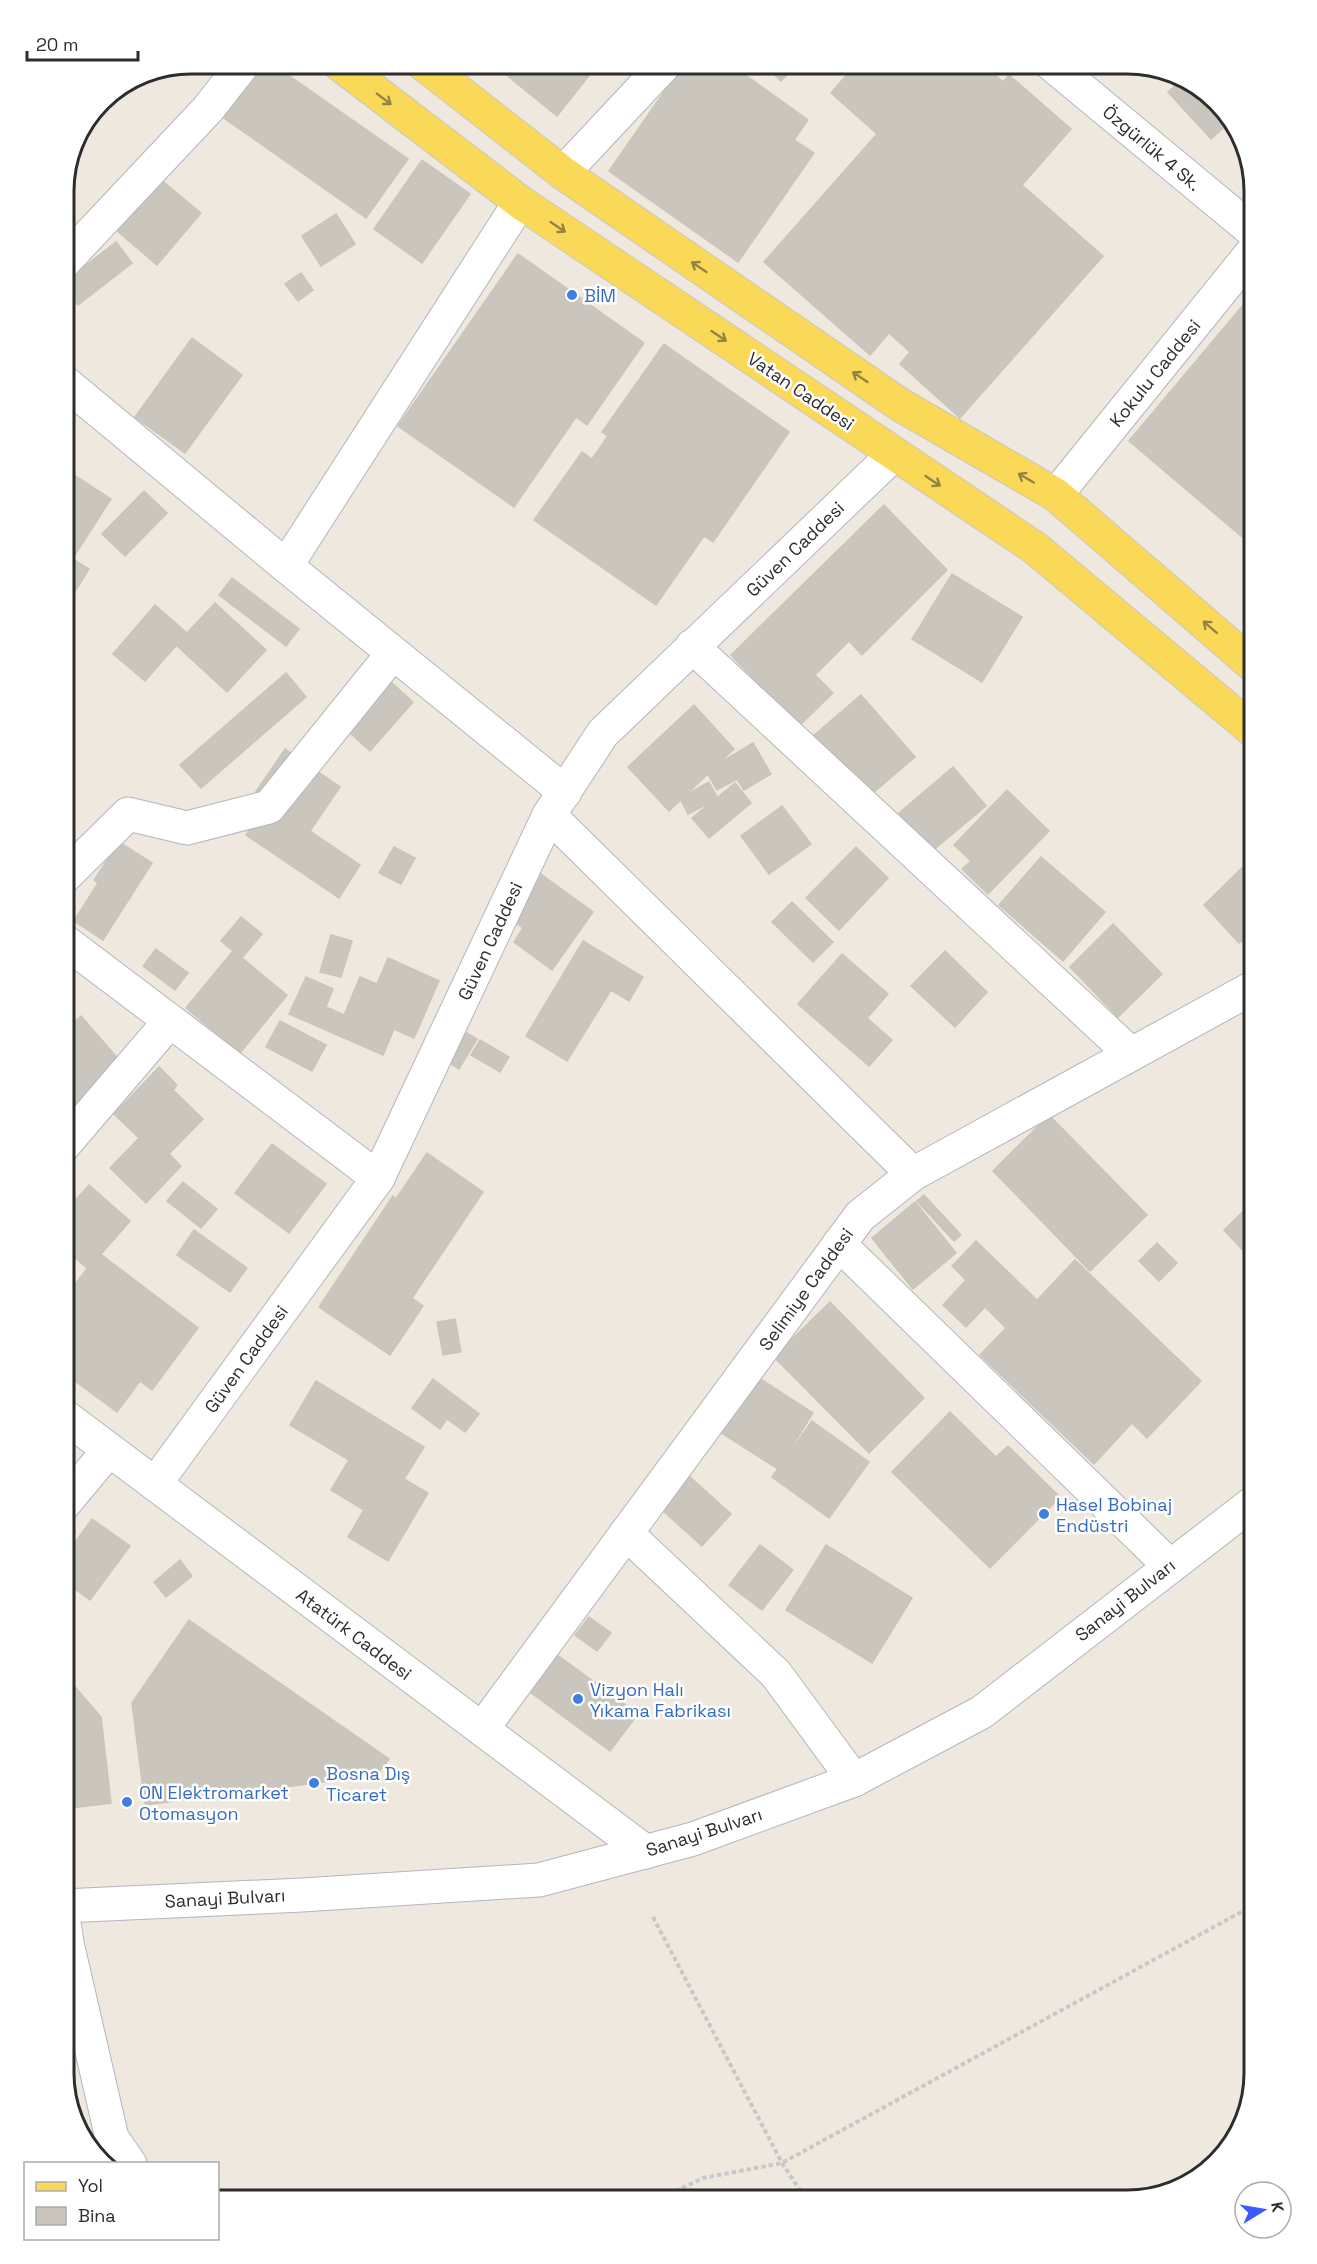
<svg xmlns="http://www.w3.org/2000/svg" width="1317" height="2264" viewBox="0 0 1317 2264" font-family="'Space Grotesk',sans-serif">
  <rect width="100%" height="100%" fill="#efe8df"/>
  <g fill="#cbc6bd" stroke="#cbc5b8" stroke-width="1.5">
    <polygon points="248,63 271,63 408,159 366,218 214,111"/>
    <polygon points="512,63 599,63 557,116 504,73"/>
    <polygon points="684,63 724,63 731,68 733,66 808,120 794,140 814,153 738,262 609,171"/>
    <polygon points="762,63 799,63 781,81"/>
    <polygon points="857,63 981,63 1003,82 1009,75 1071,129 1022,185 1103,256 960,418 900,364 910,352 889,333 870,355 764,262 877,134 831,93"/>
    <polygon points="1182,79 1198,85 1230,122 1211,139 1168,92"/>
    <polygon points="422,160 470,194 422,263 374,229"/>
    <polygon points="159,178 201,213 157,265 115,229"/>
    <polygon points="336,214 355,244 321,266 302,236"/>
    <polygon points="116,242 132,263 78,305 63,283"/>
    <polygon points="518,254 644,343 587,425 576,417 514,507 398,426"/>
    <polygon points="301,273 313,290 298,301 285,284"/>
    <polygon points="1254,292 1254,547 1129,441"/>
    <polygon points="192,338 242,375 185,453 135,417"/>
    <polygon points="664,344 789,432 713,542 704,536 656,605 534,520 582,452 592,459 608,436 602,432"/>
    <polygon points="63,468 111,499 73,558 63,551"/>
    <polygon points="144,491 167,513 125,556 102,534"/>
    <polygon points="884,505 947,570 862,655 849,641 815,675 833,693 799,726 731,655"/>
    <polygon points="63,553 89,569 63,611"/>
    <polygon points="952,574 1022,617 982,682 912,639"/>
    <polygon points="232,578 299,629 286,646 219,595"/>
    <polygon points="215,603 266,650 227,692 176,645"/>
    <polygon points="155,605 187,633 145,681 113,654"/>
    <polygon points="372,665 413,702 370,751 329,714"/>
    <polygon points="286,673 306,697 201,788 180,765"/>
    <polygon points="861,695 915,757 867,798 813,736"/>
    <polygon points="694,705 734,749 669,811 628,767"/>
    <polygon points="753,743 771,774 744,790 737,779 717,790 706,771"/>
    <polygon points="285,749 340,787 310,831 360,865 339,898 246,835 264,809 251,799"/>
    <polygon points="953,767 986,806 931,852 899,813"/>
    <polygon points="709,782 718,799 688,814 680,798"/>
    <polygon points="735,783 751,803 709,838 692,818"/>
    <polygon points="1007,790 1049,831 988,894 962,869 971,861 954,845"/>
    <polygon points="782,806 811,844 769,874 741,836"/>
    <polygon points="119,842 152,863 103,940 74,921 98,883 94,880"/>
    <polygon points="394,847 415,858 401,884 379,873"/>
    <polygon points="856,847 888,878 839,930 806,898"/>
    <polygon points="1254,856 1254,934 1239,943 1204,905"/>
    <polygon points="1041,857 1105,912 1063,961 999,905"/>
    <polygon points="538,872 593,912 552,970 514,942 523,928 506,916"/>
    <polygon points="792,902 833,942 813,962 772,922"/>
    <polygon points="241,917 262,934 242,958 287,995 240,1053 186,1008 233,951 221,941"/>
    <polygon points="1113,924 1162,974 1118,1017 1070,967"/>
    <polygon points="331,935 352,941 341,977 320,972"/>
    <polygon points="583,941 643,977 629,1001 611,990 567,1061 526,1036"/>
    <polygon points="156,949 188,973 175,990 143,966"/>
    <polygon points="945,951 987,992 955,1027 911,986"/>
    <polygon points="842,954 888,994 867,1018 892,1040 869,1066 798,1004"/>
    <polygon points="388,958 439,981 414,1038 394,1029 383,1055 289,1014 306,977 333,989 326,1007 344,1015 360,977 377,984"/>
    <polygon points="81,1016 126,1068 78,1109 63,1091 63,1032"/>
    <polygon points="280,1021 326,1045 312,1071 266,1047"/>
    <polygon points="460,1029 477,1039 459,1069 442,1058"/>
    <polygon points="480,1040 509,1057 500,1072 471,1055"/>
    <polygon points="159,1067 177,1085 173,1090 203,1119 169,1154 181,1166 146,1203 110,1168 139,1138 114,1114"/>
    <polygon points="1049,1115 1147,1215 1090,1271 993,1171"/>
    <polygon points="272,1144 326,1184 289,1233 235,1193"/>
    <polygon points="427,1153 483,1192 412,1298 423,1306 390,1355 319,1307 393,1196 396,1199"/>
    <polygon points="183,1182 217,1209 201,1228 167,1201"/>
    <polygon points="89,1185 130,1221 88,1269 63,1247 63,1214"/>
    <polygon points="924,1195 961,1235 954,1241 917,1201"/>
    <polygon points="1254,1201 1254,1262 1224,1230"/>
    <polygon points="915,1202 956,1253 913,1289 872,1238"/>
    <polygon points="194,1230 247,1268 230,1292 177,1255"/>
    <polygon points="976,1241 1037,1300 1075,1260 1201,1381 1147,1438 1132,1423 1094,1464 980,1355 1006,1328 985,1307 966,1327 943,1305 966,1280 952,1266"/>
    <polygon points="1157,1243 1177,1263 1159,1281 1139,1261"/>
    <polygon points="99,1253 198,1328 152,1390 140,1381 117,1412 63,1372 63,1300"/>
    <polygon points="830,1302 924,1398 869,1453 774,1357"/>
    <polygon points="455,1319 461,1352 443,1355 437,1322"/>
    <polygon points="756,1376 813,1413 778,1469 720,1432"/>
    <polygon points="433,1379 479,1414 465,1432 447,1419 440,1429 412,1408"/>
    <polygon points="316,1381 424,1447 404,1479 428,1493 388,1561 348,1537 364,1510 331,1490 349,1460 290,1425"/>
    <polygon points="950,1412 996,1457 1008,1446 1060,1497 990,1568 892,1472"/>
    <polygon points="812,1421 869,1462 829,1518 772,1477"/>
    <polygon points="689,1476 731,1514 702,1546 661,1509"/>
    <polygon points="92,1519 130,1546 90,1600 63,1580 63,1559"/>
    <polygon points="760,1545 793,1570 762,1610 729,1585"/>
    <polygon points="826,1545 912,1598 872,1663 786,1610"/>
    <polygon points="180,1560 192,1576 166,1597 154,1582"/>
    <polygon points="589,1617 611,1633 597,1651 575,1635"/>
    <polygon points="189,1620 389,1759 377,1775 145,1805 132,1703"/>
    <polygon points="545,1646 638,1714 610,1751 518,1683"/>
    <polygon points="63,1673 101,1717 111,1803 63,1809"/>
  </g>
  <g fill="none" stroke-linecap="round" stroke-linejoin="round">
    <defs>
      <g id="minor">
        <polyline points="1050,63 1254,232"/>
        <polyline points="563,173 666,63"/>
        <polyline points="63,263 208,109 244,63"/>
        <polyline points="63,381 286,566 565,792"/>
        <polyline points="1056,495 1254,250"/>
        <polyline points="286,566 520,202"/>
        <polyline points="692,646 1131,1054"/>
        <polyline points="549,815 913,1174"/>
        <polyline points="63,878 128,814 187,828 269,807 393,653"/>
        <polyline points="63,940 378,1178"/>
        <polyline points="63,1146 170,1021"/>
        <polyline points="839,1244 1170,1566"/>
        <polyline points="63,1415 646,1852"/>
        <polyline points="155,1484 378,1178 549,815 603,733 894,454"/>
        <polyline points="63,1505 109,1450"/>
        <polyline points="626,1533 776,1674 854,1780"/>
        <polyline points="482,1729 860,1216 913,1174 1254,987"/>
        <polyline points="63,1906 302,1895 539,1880 693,1839 854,1780 982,1712 1254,1502"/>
        <polyline points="63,1916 67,1943 112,2138 130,2164"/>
      </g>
      <g id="major">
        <polyline points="338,63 520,202 1035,548 1254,731"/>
        <polyline points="422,63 563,173 899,404 1056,495 1254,666"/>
      </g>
    </defs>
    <use href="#minor" stroke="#b3b5c1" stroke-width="35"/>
    <use href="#major" stroke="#c8c8c8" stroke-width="35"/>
    <g stroke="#c8c8c8" stroke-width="4" stroke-dasharray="4.5 3" stroke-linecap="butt">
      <polyline points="653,1917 782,2163 807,2201"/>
      <polyline points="655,2201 703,2178 782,2163 1254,1905"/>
    </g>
    <use href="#minor" stroke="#fff" stroke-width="33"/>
    <use href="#major" stroke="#fad958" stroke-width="33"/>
  </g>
  <defs><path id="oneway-shaft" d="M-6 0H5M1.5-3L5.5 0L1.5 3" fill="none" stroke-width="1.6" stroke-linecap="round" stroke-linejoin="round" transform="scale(1.5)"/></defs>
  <g stroke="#948342">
    <use href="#oneway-shaft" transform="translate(384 99) rotate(37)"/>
    <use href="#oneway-shaft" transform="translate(558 227) rotate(34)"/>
    <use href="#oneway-shaft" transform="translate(699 267) rotate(-146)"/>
    <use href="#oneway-shaft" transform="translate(719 336) rotate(34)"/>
    <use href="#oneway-shaft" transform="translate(860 377) rotate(-146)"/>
    <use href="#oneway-shaft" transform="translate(1026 478) rotate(-150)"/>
    <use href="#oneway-shaft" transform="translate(933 481) rotate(34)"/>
    <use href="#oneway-shaft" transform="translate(1210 627) rotate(-139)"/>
  </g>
  <g fill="#3f7fe0" stroke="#fff" stroke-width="2">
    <circle cx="572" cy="295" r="6"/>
    <circle cx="1044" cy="1514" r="6"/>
    <circle cx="578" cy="1699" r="6"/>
    <circle cx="314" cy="1783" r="6"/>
    <circle cx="127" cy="1802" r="6"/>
  </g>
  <g text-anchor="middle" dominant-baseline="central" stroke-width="5" stroke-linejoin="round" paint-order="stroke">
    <g font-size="18" fill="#2d2d2d" stroke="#fff">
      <text transform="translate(1152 148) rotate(40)">Özgürlük 4 Sk.</text>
      <text transform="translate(1155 373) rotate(-51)">Kokulu Caddesi</text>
      <text transform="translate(801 391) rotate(34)">Vatan Caddesi</text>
      <text transform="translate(795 549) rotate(-44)">Güven Caddesi</text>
      <text transform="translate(490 941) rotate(-65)">Güven Caddesi</text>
      <text transform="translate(806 1289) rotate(-54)">Selimiye Caddesi</text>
      <text transform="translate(246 1359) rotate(-54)">Güven Caddesi</text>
      <text transform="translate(1125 1600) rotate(-38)">Sanayi Bulvarı</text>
      <text transform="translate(354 1634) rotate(37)">Atatürk Caddesi</text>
      <text transform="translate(704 1832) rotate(-18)">Sanayi Bulvarı</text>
      <text transform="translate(225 1898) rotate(-3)">Sanayi Bulvarı</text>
    </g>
    <g font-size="18" fill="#366cbe" stroke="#fff" text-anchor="start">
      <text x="584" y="295">BİM</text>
      <text x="1056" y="1504">Hasel Bobinaj<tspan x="1056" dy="21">Endüstri</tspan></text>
      <text x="590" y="1689">Vizyon Halı<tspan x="590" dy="21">Yıkama Fabrikası</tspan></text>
      <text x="326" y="1773">Bosna Dış<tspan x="326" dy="21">Ticaret</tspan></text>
      <text x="139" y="1792">ON Elektromarket<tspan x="139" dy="21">Otomasyon</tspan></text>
    </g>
  </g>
  <path d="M0 0H1317V2264H0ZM191 74H1127A117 117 0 0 1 1244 191V2073A117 117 0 0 1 1127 2190H191A117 117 0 0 1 74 2073V191A117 117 0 0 1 191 74Z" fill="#fff" fill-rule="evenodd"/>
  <path fill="none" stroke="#2d2d2d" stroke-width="3" d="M191 74H1127A117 117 0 0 1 1244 191V2073A117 117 0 0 1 1127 2190H191A117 117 0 0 1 74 2073V191A117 117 0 0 1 191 74Z"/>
  <rect x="24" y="2162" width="195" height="78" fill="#ffffff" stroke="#ababab" stroke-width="1.5"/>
  <rect x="36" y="2182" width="30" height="9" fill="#fad958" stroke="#ababab" stroke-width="1.5"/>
  <text x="78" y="2192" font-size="18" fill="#2d2d2d">Yol</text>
  <rect x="36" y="2207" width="30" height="18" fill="#cbc6bd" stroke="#ababab" stroke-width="1.5"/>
  <text x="78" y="2222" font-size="18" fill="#2d2d2d">Bina</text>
  <g transform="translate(1263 2210) rotate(79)"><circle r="28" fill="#ffffff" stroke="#ababab" stroke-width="1.5"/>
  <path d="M0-4.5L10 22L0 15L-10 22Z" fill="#3c5aff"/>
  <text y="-9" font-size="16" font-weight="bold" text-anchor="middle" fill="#2d2d2d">K</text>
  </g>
  <path d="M27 51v9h111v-9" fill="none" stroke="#2d2d2d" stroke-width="3"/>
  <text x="36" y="51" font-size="18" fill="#2d2d2d" stroke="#ffffff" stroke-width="4.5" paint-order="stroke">20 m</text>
</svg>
